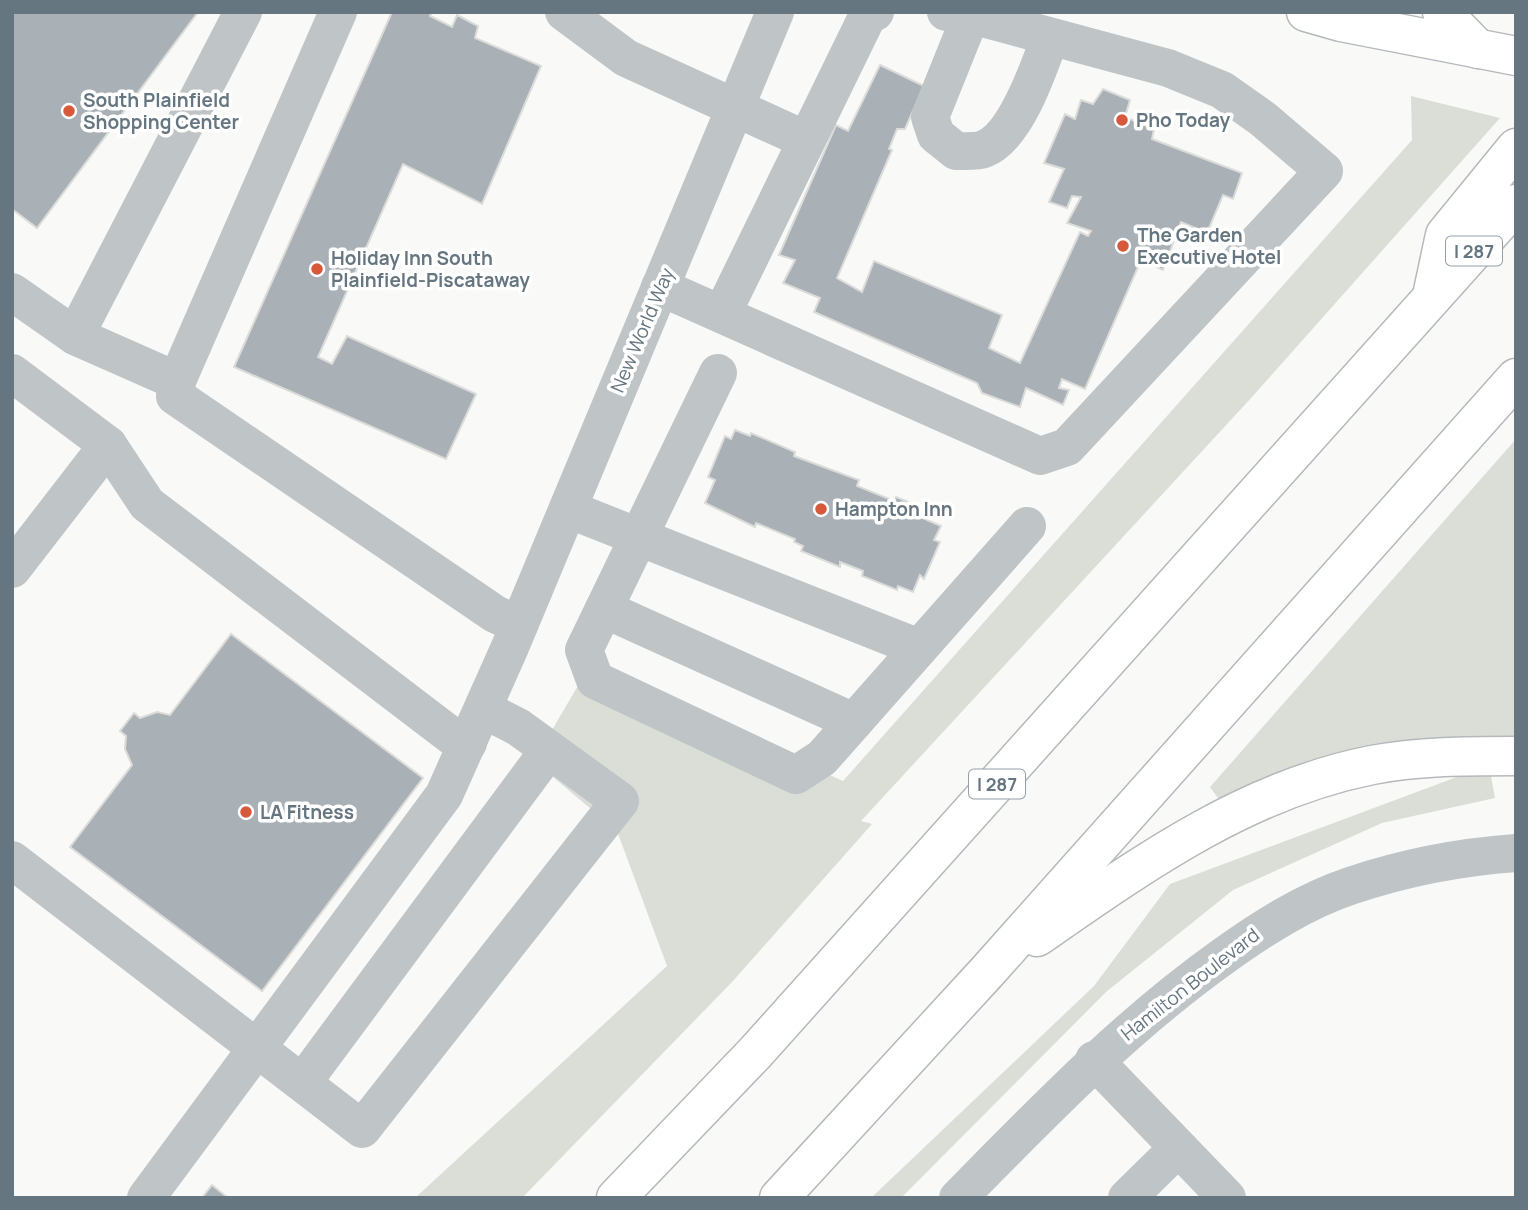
<svg xmlns="http://www.w3.org/2000/svg" width="1528" height="1210" viewBox="0 0 1528 1210" font-family="Manrope,sans-serif">
  <rect width="100%" height="100%" fill="#f9f9f8"/>
  <g fill="#daded7">
    <polygon points="1411,96 1500,118 1252,397 861,821 872,824 732,982 522,1198 415,1198 667,966 617,831 534,761 590,665 843,781 1412,140"/>
    <polygon points="1516,439 1516,738 1220,801 1210,787"/>
    <polygon points="1489,765 1495,798 1382,823 1233,890 1106,992 901,1198 871,1198 1094,986 1170,884"/>
  </g>
  <g fill="#a9b0b6" stroke="#dbdbda" stroke-width="2">
    <polygon points="12,12 198,12 37,228 12,209"/>
    <polygon points="392,12 432,12 430,16 452,27 457,15 478,26 475,38 541,66 482,204 403,164 318,357 332,364 347,336 476,394 446,459 234,367"/>
    <polygon points="880,65 924,86 905,129 897,129 889,149 892,150 837,278 862,292 874,261 1002,315 989,348 1020,363 1080,232 1088,236 1091,231 1067,223 1081,197 1072,196 1067,208 1049,202 1064,169 1044,163 1065,114 1075,119 1081,100 1093,104 1103,89 1130,100 1125,117 1154,129 1152,139 1242,173 1233,199 1223,195 1207,233 1181,222 1163,270 1141,260 1085,389 1062,379 1059,388 1069,390 1063,405 1026,388 1020,407 982,393 977,383 814,312 820,298 783,283 795,260 779,255 836,125 848,131"/>
    <polygon points="735,430 750,436 751,433 795,452 794,456 859,480 857,486 894,501 896,497 931,511 927,520 941,526 934,540 940,542 924,579 920,575 913,592 898,586 897,590 862,576 863,571 840,562 840,567 801,551 803,546 794,542 795,539 756,523 755,527 705,503 715,480 708,477 725,436 731,439"/>
    <polygon points="231,634 423,778 262,991 70,847 132,765 125,749 126,736 120,731 134,713 140,718 157,712 170,715"/>
    <polygon points="212,1185 228,1198 202,1198"/>
  </g>
  <g fill="none" stroke-linecap="round" stroke-linejoin="round">
    <defs>
      <polyline id="major" points="1306,12 1341,22 1516,56"/>
      <g id="highway">
        <polyline points="1442,12 1478,49"/>
        <polyline points="1432,296 1445,235 1516,148"/>
        <path d="M1037,937c104,-72 208,-147 335,-172 47,-9 96,-9 144,-9"/>
        <polyline points="616,1198 755,1053 1516,204"/>
        <polyline points="779,1198 986,973 1516,378"/>
      </g>
    </defs>
    <use href="#major" stroke="#b3b8bc" stroke-width="41"/>
    <use href="#highway" stroke="#b5b9bc" stroke-width="41"/>
    <g stroke="#bfc4c7" stroke-width="38">
      <polyline points="338,12 177,381 175,396 495,614 519,625"/>
      <polyline points="564,12 626,58 806,140"/>
      <path d="M971,15l-41,102 6,18 20,16c9,0 20,1 28,-2 32,-12 55,-81 66,-112"/>
      <polyline points="660,287 1040,456 1067,447 1324,171 1263,119 1222,90 1168,68 971,15 946,12"/>
      <polyline points="12,292 75,336 177,381"/>
      <polyline points="723,312 868,15 875,12"/>
      <polyline points="75,336 243,12"/>
      <polyline points="12,373 108,445 147,504 453,737 468,743"/>
      <polyline points="718,373 584,650 595,680 796,775 822,758 1027,526"/>
      <polyline points="568,509 919,648"/>
      <polyline points="12,569 108,445"/>
      <polyline points="604,609 854,722"/>
      <polyline points="12,860 362,1129 620,801 518,727 483,709"/>
      <polyline points="1094,1060 1227,1198"/>
      <polyline points="303,1082 549,750"/>
      <polyline points="146,1198 444,795 510,647 775,12"/>
      <path d="M958,1198c86,-87 167,-172 267,-243 38,-27 80,-54 125,-69 53,-18 110,-29 166,-33"/>
      <polyline points="1127,1198 1178,1148"/>
    </g>
    <use href="#major" stroke="#fff" stroke-width="38"/>
    <use href="#highway" stroke="#fff" stroke-width="38"/>
  </g>
  <g fill="#d6593b" stroke="#fff" stroke-width="2.5">
    <circle cx="69" cy="111" r="7"/>
    <circle cx="1122" cy="120" r="7"/>
    <circle cx="1123" cy="246" r="7"/>
    <circle cx="317" cy="269" r="7"/>
    <circle cx="821" cy="509" r="7"/>
    <circle cx="246" cy="812" r="7"/>
  </g>
  <g text-anchor="middle" dominant-baseline="central" stroke-width="7" stroke-linejoin="round" paint-order="stroke">
    <g fill="#fff" stroke="#949fa6" stroke-width="2">
      <rect x="1446" y="236.5" width="56" height="29" rx="5"/>
      <rect x="969" y="769.5" width="56" height="29" rx="5"/>
    </g>
    <g font-size="18" font-weight="bold" fill="#667680">
      <text x="1474" y="251">I 287</text>
      <text x="997" y="784">I 287</text>
    </g>
    <g font-size="19" font-weight="bold" fill="#667680" stroke="#fff" text-anchor="start">
      <text x="83" y="100">South Plainfield<tspan x="83" dy="22">Shopping Center</tspan></text>
      <text x="1136" y="120">Pho Today</text>
      <text x="1137" y="235">The Garden<tspan x="1137" dy="22">Executive Hotel</tspan></text>
      <text x="331" y="258">Holiday Inn South<tspan x="331" dy="22">Plainfield-Piscataway</tspan></text>
      <text x="835" y="509">Hampton Inn</text>
      <text x="260" y="812">LA Fitness</text>
    </g>
    <g font-size="19" fill="#667680" stroke="#fff">
      <text transform="translate(642 330) rotate(-67)">New World Way</text>
      <text transform="translate(1190 984) rotate(-38)">Hamilton Boulevard</text>
    </g>
  </g>
  <rect width="1528" height="1210" fill="none" stroke="#667680" stroke-width="28"/>
</svg>
